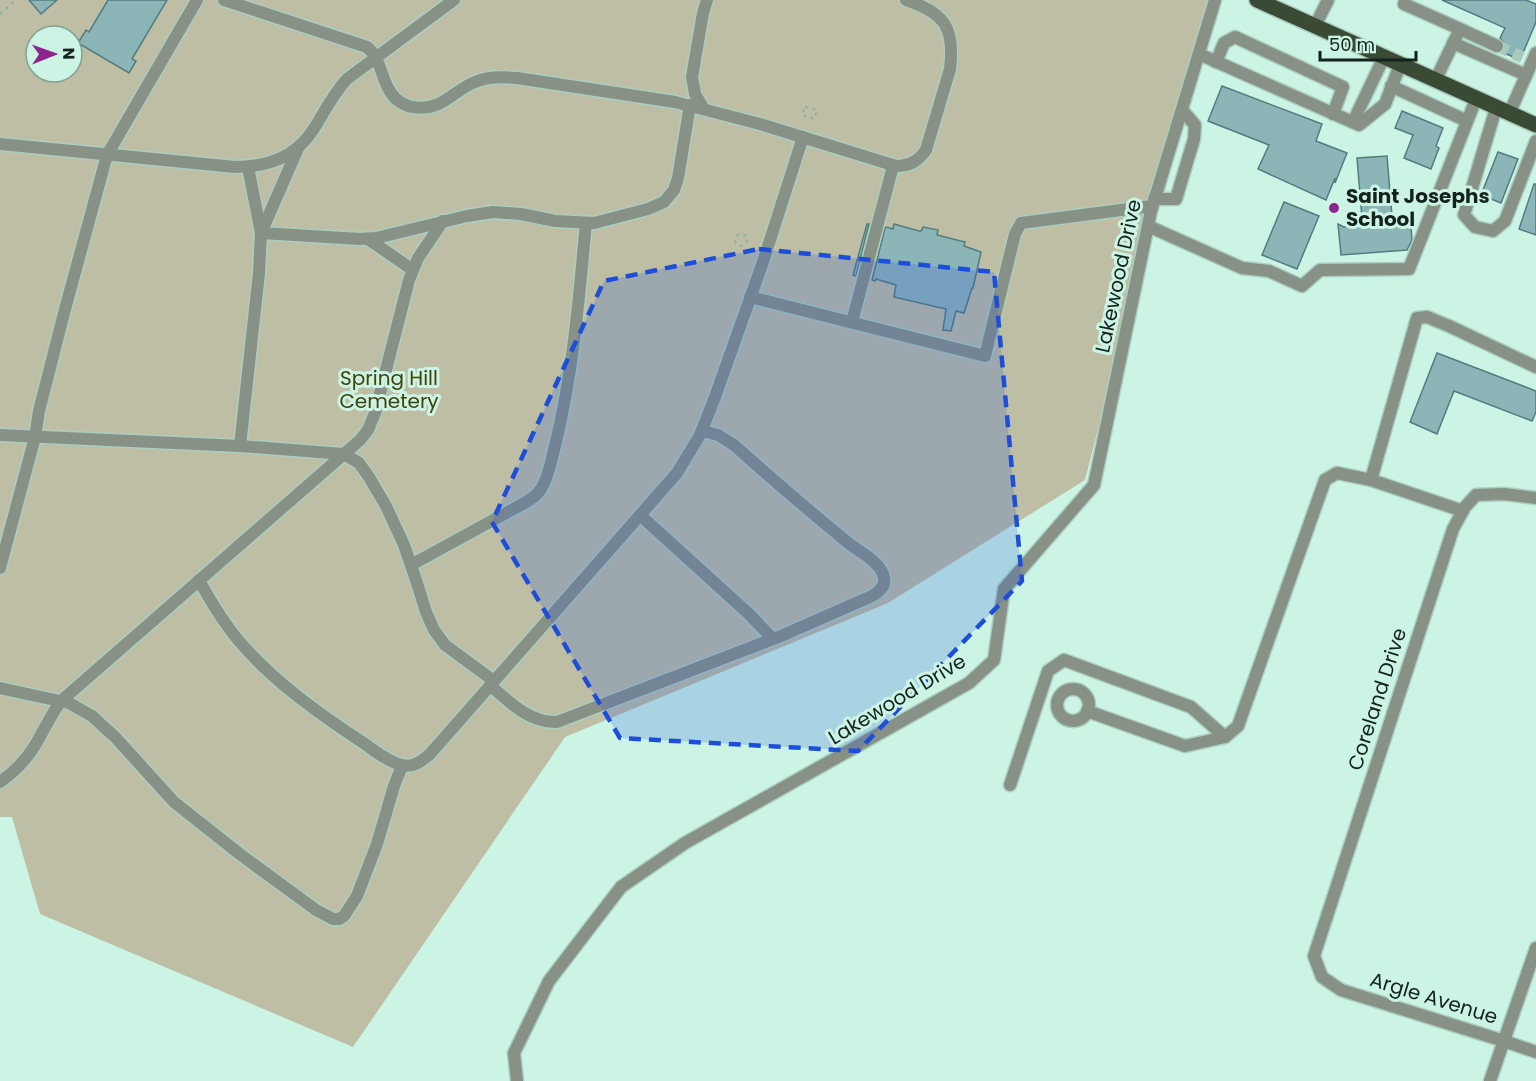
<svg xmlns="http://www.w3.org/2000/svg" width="1536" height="1081" viewBox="0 0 1536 1081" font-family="Poppins,sans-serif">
  <rect width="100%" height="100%" fill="#ccf4e5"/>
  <path fill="#bdbea4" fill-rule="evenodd" d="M0,0h1208l-123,480 -197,123 -323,134 -212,310 -313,-133 -28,-97h-12zM36,36h36v36h-36z"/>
  <g fill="#8cb5b8" stroke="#537c80" stroke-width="1.5">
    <polygon points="29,0 57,0 41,14"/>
    <polygon points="108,0 167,0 132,59 136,61 129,73 78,43 86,30 89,32"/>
    <polygon points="1442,0 1526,0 1536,4 1536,22 1520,60 1502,52 1505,45 1500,38 1505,28"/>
    <polygon points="1222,86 1322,124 1316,141 1347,153 1335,183 1335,178 1326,200 1258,169 1269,145 1208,121"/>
    <polygon points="1402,111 1443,128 1436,146 1439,148 1431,169 1404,158 1413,135 1395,128"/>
    <polygon points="1498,152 1518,159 1501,203 1481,195"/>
    <polygon points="1387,156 1392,216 1410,215 1412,240 1407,250 1341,255 1338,224 1344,227 1350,226 1350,220 1362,219 1357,158"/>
    <polygon points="1534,184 1536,184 1536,235 1519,229"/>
    <polygon points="1284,202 1319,216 1297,269 1262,255"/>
    <polygon points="867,224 869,224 856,276 853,275"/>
    <polygon points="894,224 919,231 921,231 923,227 938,230 937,235 965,242 964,246 981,252 973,288 972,288 964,313 956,311 951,331 943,330 946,309 894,297 896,285 876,279 875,281 872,280 885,228 886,227 893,229"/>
    <polygon points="1437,353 1536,391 1536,412 1532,421 1454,391 1437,434 1410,422"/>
  </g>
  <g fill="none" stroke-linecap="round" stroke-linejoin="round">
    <polyline stroke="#a7cabd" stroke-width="12" stroke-dasharray="12 6" stroke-linecap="butt" points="1497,46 1522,57"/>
    <defs>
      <g id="minor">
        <path d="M224,0l143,47c16,13 14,38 29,52 5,4 10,7 17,8 29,5 39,-16 62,-25 14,-6 27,-5 42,-4l158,24 85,22 136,42c14,0 22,-5 30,-16l24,-81c5,-41 -5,-56 -44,-69"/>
        <polyline points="1405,0 1404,4 1460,29 1435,81"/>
        <polyline points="1315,26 1328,0"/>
        <polyline points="1460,29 1497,46"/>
        <polyline points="1453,43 1526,75"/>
        <polyline points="1199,54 1359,125 1385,104 1400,65"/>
        <polyline points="1216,62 1224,43 1235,37 1343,87 1333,114"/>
        <polyline points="1391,86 1467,121"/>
        <polyline points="1496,108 1464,215 1475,227 1493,231 1505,221 1536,141"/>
        <polyline points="704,109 695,94 692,77 703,13 707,0"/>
        <polyline points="1509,114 1536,53"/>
        <polyline points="1353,122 1384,57"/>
        <path d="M0,144l235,23c32,0 60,-9 78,-37 11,-17 20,-36 34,-51l107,-79"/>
        <polyline points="299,146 261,233 360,239 376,238 467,216 493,212 521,214 555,221 594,223 648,209 664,202 674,190 678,178 690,105"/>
        <polyline points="1154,199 1176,199 1194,139 1195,125 1182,110"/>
        <polyline points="1148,226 1242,268 1269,271 1302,286 1320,270 1409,269 1476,99"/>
        <polyline points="368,239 413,270"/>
        <polyline points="750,297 985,356 1015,234 1021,223 1152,206"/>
        <polyline points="852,322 893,166"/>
        <polyline points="0,435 240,446 344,454 359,463 369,477 386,506 404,545 417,583 426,612 434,630 445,645 494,681"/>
        <polyline points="240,446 259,273 261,233 248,167"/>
        <polyline points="1536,498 1504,494 1476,495 1465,507 1453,529 1314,956 1322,977 1341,990 1504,1041 1536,1052"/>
        <polyline points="1463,511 1371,480 1417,318 1427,317 1449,326 1536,367"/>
        <polyline points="640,515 749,614 773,639"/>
        <path d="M411,565l108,-59c8,-4 17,-9 22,-17 8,-12 10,-29 14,-43 18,-73 24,-148 31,-223"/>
        <polyline points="0,568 35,437 39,411 64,313 107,155 197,0"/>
        <path d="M199,580c12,22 24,42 40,61 34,40 79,72 123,101 12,8 26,20 40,23 11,3 20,-4 28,-11l247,-281 23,-38 15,-38 49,-138 39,-122"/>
        <path d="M490,685c19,17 40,38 67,37l224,-86 91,-40c9,-5 15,-12 11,-22 -6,-15 -26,-23 -37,-33 -38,-31 -75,-63 -112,-96l-16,-10 -16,-4"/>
        <polyline points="0,688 69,703 92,716 116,738 174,802 241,855 316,910 333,919 339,919 344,916 357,896 377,844 394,786 402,766"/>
        <circle cx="1073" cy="705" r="16"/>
        <polyline points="1087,711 1185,746 1225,737"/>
        <path d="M0,782c13,-9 25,-21 34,-35 9,-15 16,-31 27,-46l299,-261 8,-10 7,-17 34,-133 9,-22 25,-37"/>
        <polyline points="1010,785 1048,671 1064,660 1191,707 1225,737 1238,726 1325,480 1337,473 1371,480"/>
        <polyline points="517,1081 514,1053 549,981 621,887 685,843 969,683 994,660 1004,589 1094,485 1151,211 1215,0"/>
        <polyline points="1490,1081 1536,948"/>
      </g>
      <polyline id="major" points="1257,0 1536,125"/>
    </defs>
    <use href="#minor" stroke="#abcec1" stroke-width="15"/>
    <use href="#major" stroke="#abcec1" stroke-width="18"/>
    <g stroke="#8fafa3" stroke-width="2" stroke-dasharray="3 4.5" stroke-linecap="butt">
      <polyline points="0,14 16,0"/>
      <polygon points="805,107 817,110 814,119 802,115"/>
      <circle cx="741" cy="240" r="6"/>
    </g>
    <use href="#minor" stroke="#889185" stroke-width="12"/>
    <use href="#major" stroke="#3a4a35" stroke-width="15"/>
  </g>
  <path fill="#1d4ed8" fill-opacity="0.2" stroke="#1d4ed8" stroke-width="4.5" stroke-dasharray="12 8" stroke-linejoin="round" d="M759,249l235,23 28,309 -164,170 -238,-13 -128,-216 112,-241z"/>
  <circle fill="#8c268c" stroke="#ccf4e5" stroke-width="2" cx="1334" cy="208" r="6"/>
  <g text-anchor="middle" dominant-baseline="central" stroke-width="6" stroke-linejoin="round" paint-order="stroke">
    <g font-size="20" font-weight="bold" fill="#13221d" stroke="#ccf4e5" text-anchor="start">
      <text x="1346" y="196">Saint Josephs<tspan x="1346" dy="23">School</tspan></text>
    </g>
    <g font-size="20" fill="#13221d" stroke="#ccf4e5">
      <text transform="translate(1118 276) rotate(-78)">Lakewood Drive</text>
      <text transform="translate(897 699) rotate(-31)">Lakewood Drive</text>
      <text transform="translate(1377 699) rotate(-72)">Coreland Drive</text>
      <text transform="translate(1434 998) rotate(17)">Argle Avenue</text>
    </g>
    <g font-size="20" fill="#424007" stroke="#ccf4e5">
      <text x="389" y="378">Spring Hill<tspan x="389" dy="23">Cemetery</tspan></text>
    </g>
  </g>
  <g transform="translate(54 54) rotate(89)"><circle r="28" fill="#ccf4e5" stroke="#82a095" stroke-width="1.5"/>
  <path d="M0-4.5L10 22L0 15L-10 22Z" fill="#8c268c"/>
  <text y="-9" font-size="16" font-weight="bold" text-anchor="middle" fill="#13221d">N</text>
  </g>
  <path d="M1320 51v9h96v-9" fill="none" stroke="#13221d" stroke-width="3"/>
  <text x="1329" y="51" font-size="18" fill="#13221d" stroke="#ccf4e5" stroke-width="4.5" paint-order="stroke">50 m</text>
</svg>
